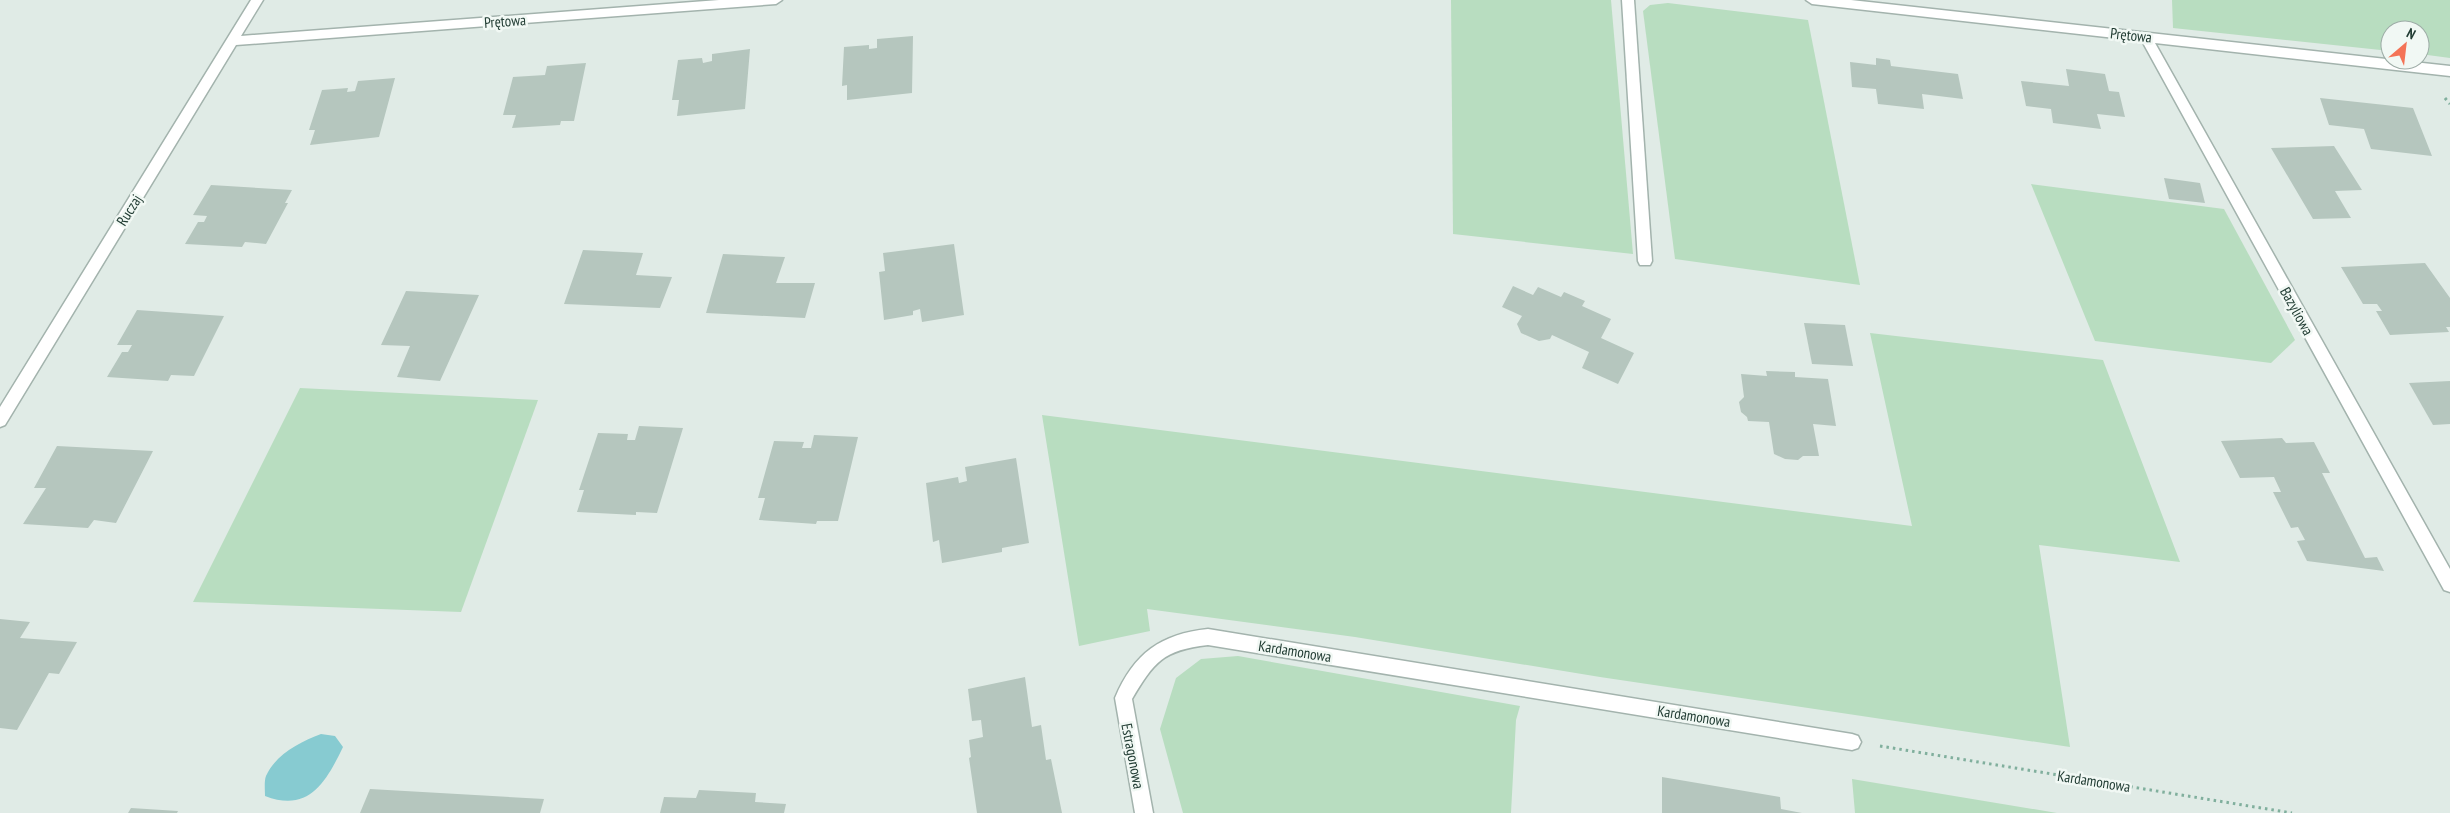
<svg xmlns="http://www.w3.org/2000/svg" width="2450" height="813" viewBox="0 0 2450 813" font-family="'PT Sans Narrow',sans-serif">
  <rect width="100%" height="100%" fill="#e0ebe6"/>
  <g fill="#b8ddc0">
    <polygon points="1451,0 1611,0 1633,254 1453,234"/>
    <polygon points="2172,0 2450,0 2450,58 2420,54 2420,30 2390,30 2390,51 2173,28"/>
    <polygon points="1668,3 1808,20 1860,285 1675,259 1643,11 1650,5"/>
    <polygon points="2031,184 2224,209 2295,340 2271,363 2095,341"/>
    <polygon points="1870,333 2103,360 2180,562 2039,545 2070,747 1600,677 1355,637 1147,609 1150,631 1079,646 1042,415 1912,526"/>
    <polygon points="300,388 538,400 461,612 193,602"/>
    <polygon points="1238,656 1520,706 1516,720 1511,813 1183,813 1160,729 1176,678 1201,659"/>
    <polygon points="1852,779 2057,813 1855,813"/>
  </g>
  <path fill="#87cbd1" d="M321,734l14,2 8,11c-17,35 -34,66 -78,49 0,-6 -1,-15 1,-20 10,-22 34,-34 55,-42z"/>
  <g fill="#b5c6be">
    <polygon points="913,36 912,93 847,100 847,85 842,86 844,47 869,45 869,49 877,48 877,39"/>
    <polygon points="750,49 745,109 677,116 679,100 672,100 678,60 702,58 703,63 712,61 712,54"/>
    <polygon points="1876,58 1890,60 1891,66 1958,74 1963,99 1922,94 1924,109 1878,104 1876,89 1852,87 1850,62 1876,65"/>
    <polygon points="586,63 574,121 561,121 560,125 512,128 516,115 503,115 513,77 545,75 547,66"/>
    <polygon points="2066,69 2105,74 2109,91 2119,92 2125,117 2097,114 2101,129 2053,123 2051,109 2026,106 2021,81 2069,86"/>
    <polygon points="395,78 379,137 310,145 315,130 309,130 322,90 348,88 347,92 355,91 358,81"/>
    <polygon points="2320,98 2413,108 2432,156 2371,149 2364,129 2329,125"/>
    <polygon points="2334,146 2362,190 2335,191 2351,218 2313,219 2271,148"/>
    <polygon points="2164,178 2200,183 2205,203 2169,199"/>
    <polygon points="211,185 292,190 285,203 288,203 266,244 245,242 242,247 185,244 198,222 204,222 207,216 193,215"/>
    <polygon points="954,244 964,315 922,322 920,309 913,311 913,315 884,320 879,272 885,271 883,253"/>
    <polygon points="583,250 643,253 636,275 672,277 660,308 564,304"/>
    <polygon points="723,254 785,257 776,283 815,283 805,318 706,313"/>
    <polygon points="2425,263 2450,298 2450,327 2446,327 2449,332 2390,335 2376,311 2382,311 2377,304 2363,304 2341,267"/>
    <polygon points="1513,286 1533,295 1538,287 1561,297 1564,292 1585,301 1582,306 1611,319 1601,338 1634,353 1618,384 1582,368 1589,352 1552,335 1550,339 1539,341 1521,333 1517,324 1522,316 1502,307"/>
    <polygon points="406,291 479,295 440,381 397,377 410,346 381,345"/>
    <polygon points="137,310 224,316 194,376 171,375 168,381 107,377 122,352 128,352 132,345 117,345"/>
    <polygon points="1804,323 1845,325 1853,366 1812,364"/>
    <polygon points="1766,371 1795,372 1795,377 1828,379 1836,426 1813,424 1819,456 1803,456 1798,460 1785,459 1774,454 1769,422 1748,421 1747,417 1741,412 1739,402 1744,397 1741,374 1767,376"/>
    <polygon points="2450,381 2450,424 2433,425 2409,383"/>
    <polygon points="639,426 683,428 657,513 636,512 636,515 577,512 584,490 579,490 598,433 628,434 627,440 635,440"/>
    <polygon points="814,435 858,437 838,521 817,521 816,524 759,520 765,498 758,498 774,441 804,442 802,448 811,448"/>
    <polygon points="2282,438 2286,443 2314,442 2330,473 2322,473 2365,558 2377,557 2384,571 2307,561 2297,541 2305,540 2298,527 2291,528 2273,492 2281,492 2274,477 2240,478 2221,441"/>
    <polygon points="57,446 153,451 116,523 94,520 88,528 23,524 46,488 34,488"/>
    <polygon points="1016,458 1029,543 1002,548 1002,552 942,563 939,540 933,542 926,483 958,477 959,483 967,481 965,467"/>
    <polygon points="0,619 30,622 20,638 77,642 59,674 49,673 17,730 0,728"/>
    <polygon points="1025,677 1032,727 1041,725 1046,760 1051,759 1062,813 977,813 969,758 971,757 969,740 983,737 981,720 972,721 968,689"/>
    <polygon points="1662,777 1780,797 1781,809 1802,813 1662,813"/>
    <polygon points="370,789 544,799 540,813 360,813"/>
    <polygon points="699,790 756,793 755,802 786,804 784,813 660,813 664,797 696,798"/>
    <polygon points="131,808 178,811 177,813 128,813"/>
  </g>
  <g fill="none" stroke-linecap="round" stroke-linejoin="round">
    <defs>
      <g id="minor">
        <polygon points="251,0 263,0 241,36 719,0 782,0 776,4 236,45 5,425 0,427 0,407"/>
        <polygon points="1622,0 1634,0 1652,261 1650,265 1640,265 1638,261"/>
        <polygon points="1806,0 1851,0 2450,66 2450,76 2155,43 2450,569 2450,592 2444,590 2142,41 1812,4"/>
        <path d="M1208,629l644,105 6,2 3,6 -3,6 -6,2 -644,-105c-45,5 -54,17 -76,54l21,114h-18l-20,-115c19,-45 46,-64 93,-69z"/>
      </g>
    </defs>
    <use href="#minor" stroke="#a3b3ad" stroke-width="3"/>
    <g stroke="#80af9d" stroke-width="3" stroke-dasharray="2.5 4" stroke-linecap="butt">
      <polyline points="2445,98 2450,104"/>
      <polyline points="1880,746 2292,813"/>
    </g>
    <use href="#minor" fill="#fff" fill-rule="evenodd"/>
  </g>
  <g text-anchor="middle" dominant-baseline="central" stroke-width="5" stroke-linejoin="round" paint-order="stroke">
    <g font-size="15" fill="#213c33" stroke="#f1f8f4">
      <text transform="translate(505 21) rotate(-4)">Prętowa</text>
      <text transform="translate(2131 35) rotate(6)">Prętowa</text>
      <text transform="translate(129 210) rotate(-58)">Ruczaj</text>
      <text transform="translate(2297 311) rotate(61)">Bazyliowa</text>
      <text transform="translate(1295 651) rotate(9)">Kardamonowa</text>
      <text transform="translate(1694 716) rotate(9)">Kardamonowa</text>
      <text transform="translate(1133 756) rotate(79)">Estragonowa</text>
      <text transform="translate(2094 781) rotate(9)">Kardamonowa</text>
    </g>
  </g>
  <g transform="translate(2405 45) rotate(28)"><circle r="24" fill="#f1f8f4" stroke="#9eada7"/>
  <path d="M0-4L9 19L0 12L-9 19Z" fill="#f47356"/>
  <text y="-8" font-size="14" font-weight="bold" text-anchor="middle" fill="#213c33">N</text>
  </g>
</svg>
